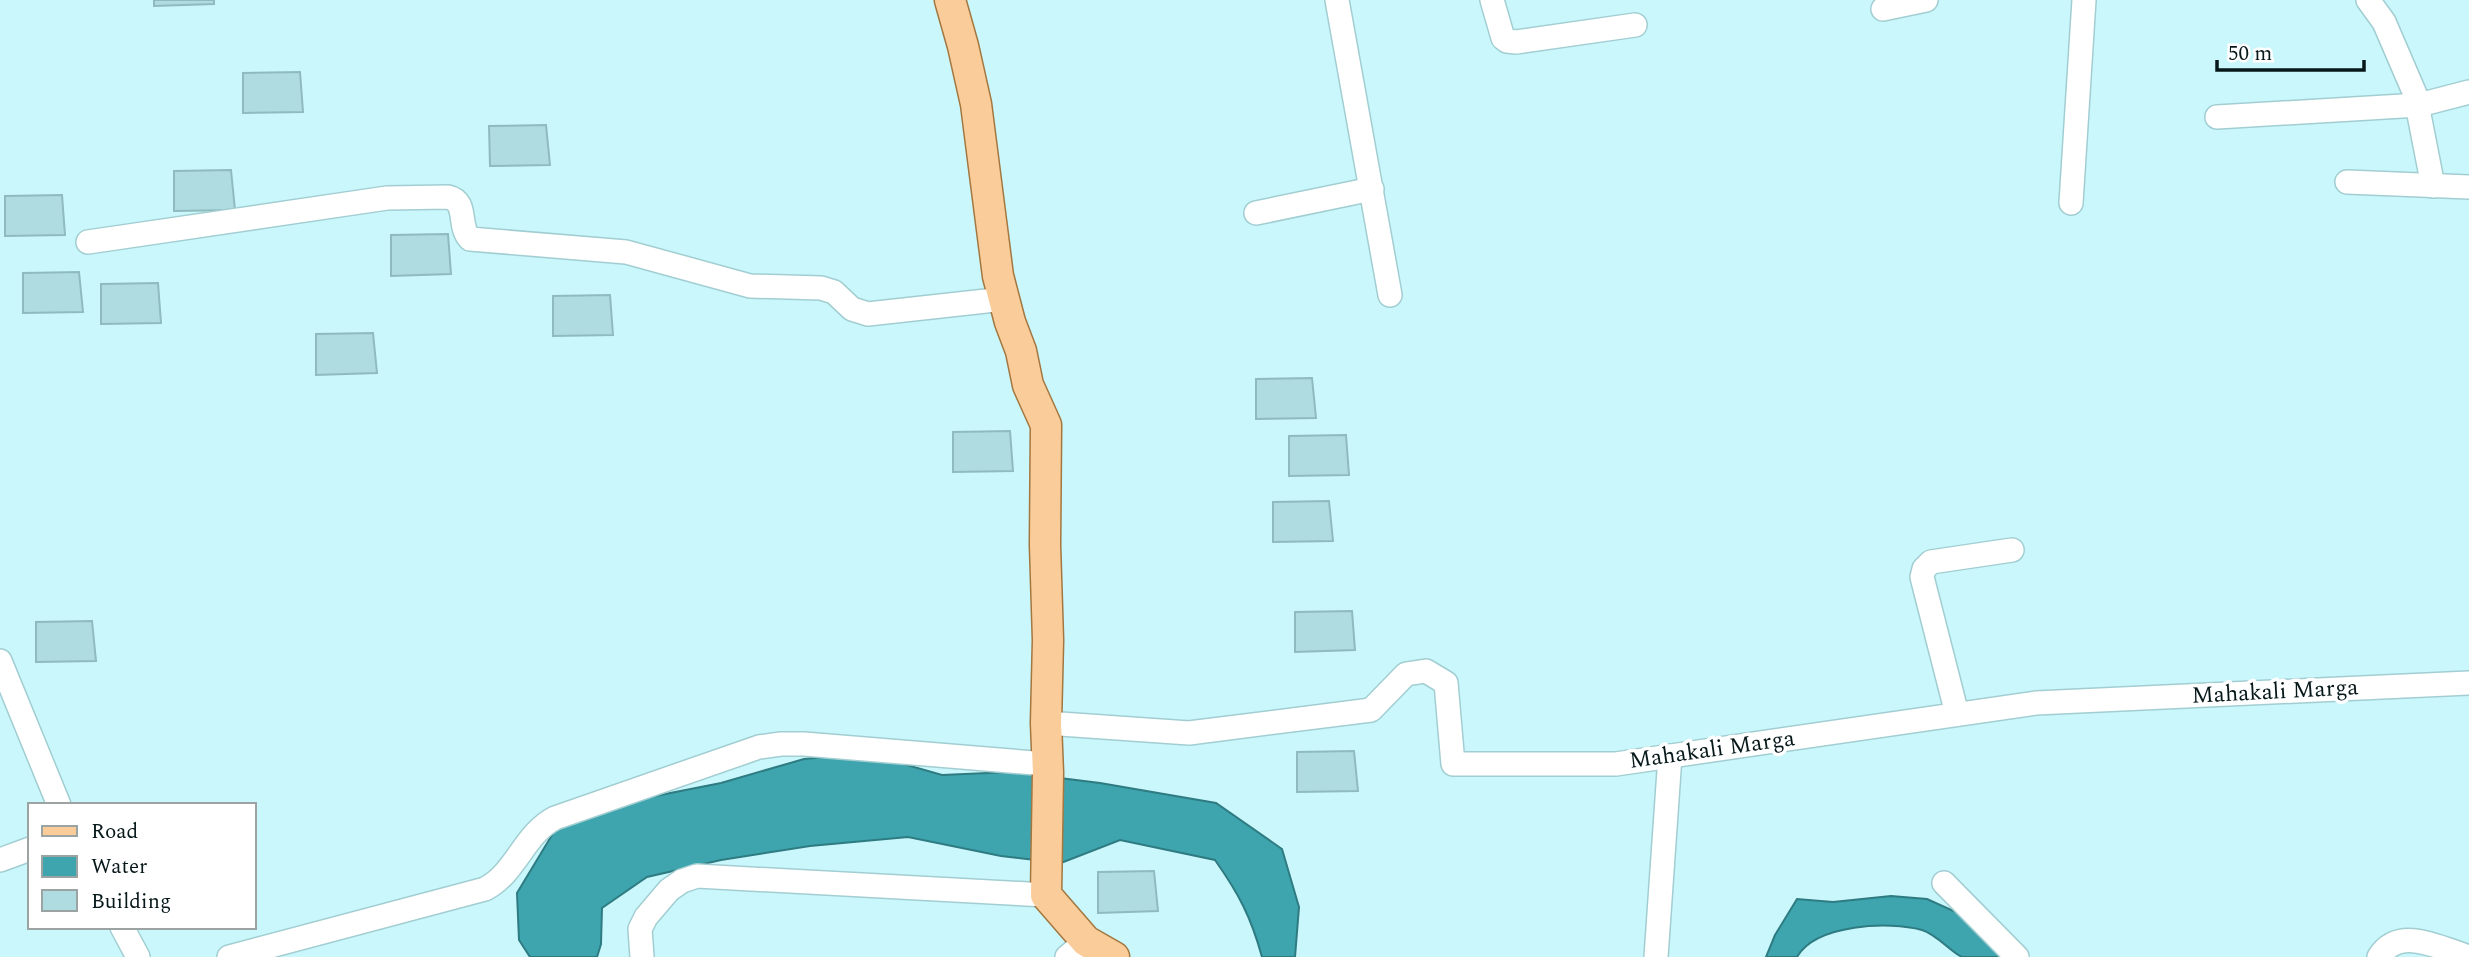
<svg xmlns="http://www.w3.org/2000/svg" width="2469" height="957" viewBox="0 0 2469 957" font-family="Spectral,serif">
  <rect width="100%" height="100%" fill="#caf7fb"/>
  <g fill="#3ea5ae" stroke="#2e7b82" stroke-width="2">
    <path d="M865,753l77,22 69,-3 89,11 116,20 66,46 17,58 -4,50h-33c-11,-40 -23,-63 -47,-97l-95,-20 -59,23 -60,-7 -93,-19 -98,9 -89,14 -74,17 -45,31 -1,36 -4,13h-67l-11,-17 -2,-47 38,-63 80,-30 86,-17 83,-24z"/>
    <path d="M1891,896l36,3 49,22 35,36c-8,0 -43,0 -49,0 -11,-5 -26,-23 -40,-27 -33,-9 -106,-6 -125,27h-31l9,-22 22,-36 36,3z"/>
  </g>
  <g fill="#afdce0" stroke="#8fbbbf" stroke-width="2">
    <polygon points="154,0 214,0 214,4 154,6"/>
    <polygon points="300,72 303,112 243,113 243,73"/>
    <polygon points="546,125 550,165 490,166 489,126"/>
    <polygon points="231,170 235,210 174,211 174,171"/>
    <polygon points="62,195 65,235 5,236 5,196"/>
    <polygon points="448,234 451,274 391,276 391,235"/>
    <polygon points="79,272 83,312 23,313 23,273"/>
    <polygon points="158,283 161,323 101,324 101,284"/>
    <polygon points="610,295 613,335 553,336 553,296"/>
    <polygon points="373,333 377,373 316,375 316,334"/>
    <polygon points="1312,378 1316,418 1256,419 1256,379"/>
    <polygon points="1010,431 1013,471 953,472 953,432"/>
    <polygon points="1346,435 1349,475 1289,476 1289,436"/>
    <polygon points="1329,501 1333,541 1273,542 1273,502"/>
    <polygon points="1352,611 1355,650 1295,652 1295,612"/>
    <polygon points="92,621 96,661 36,662 36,622"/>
    <polygon points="1354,751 1358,791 1297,792 1297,752"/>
    <polygon points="1154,871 1158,911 1098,913 1098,872"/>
  </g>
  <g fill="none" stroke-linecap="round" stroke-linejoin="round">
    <defs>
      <g id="minor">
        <polyline points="1337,0 1390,295"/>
        <polyline points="1492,0 1503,38 1507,41 1516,42 1635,25"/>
        <polyline points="2368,0 2384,22 2415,94 2433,186"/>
        <polyline points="1883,9 1926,0"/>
        <polyline points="2217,117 2419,105 2469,92"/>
        <polyline points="2347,182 2469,187"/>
        <polyline points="2071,203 2084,0"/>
        <polyline points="1256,213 1372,189"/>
        <path d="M88,242l299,-44 61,-1c21,5 9,29 22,42l156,13 124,34 71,2 13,4 18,17 16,5 136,-15"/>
        <polyline points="0,661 59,805"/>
        <polyline points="1957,714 1922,577 1924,569 1931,562 2012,550"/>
        <polyline points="1046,723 1189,733 1371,710 1406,674 1426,671 1446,683 1453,764 1616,764 2036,703 2469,683"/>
        <polyline points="0,860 30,849"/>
        <polyline points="1944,883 2017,957"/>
        <polyline points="122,927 138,957"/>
        <path d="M229,957l256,-68c31,-16 39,-55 70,-71l204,-71 22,-3h23l243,20"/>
        <polyline points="642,957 640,929 646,917 669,890 682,881 697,876 1046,895"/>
        <polyline points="1067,957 1086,941"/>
        <polyline points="1656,957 1670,756"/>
        <path d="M2379,957c20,-32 61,-9 90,0"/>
      </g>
      <polyline id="major" points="950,0 963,46 976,104 998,276 1010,322 1021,351 1028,385 1046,425 1045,545 1048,640 1046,723 1048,773 1046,895 1086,941 1114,957"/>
    </defs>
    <use href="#minor" stroke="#a2ced2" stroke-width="26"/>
    <use href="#major" stroke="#a37740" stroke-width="33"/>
    <use href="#minor" stroke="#fff" stroke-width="23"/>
    <use href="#major" stroke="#facc99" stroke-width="30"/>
  </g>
  <g text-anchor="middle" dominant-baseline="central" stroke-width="7" stroke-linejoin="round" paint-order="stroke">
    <g font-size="23" fill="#07181a" stroke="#fff">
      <text transform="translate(2275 692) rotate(-3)">Mahakali Marga</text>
      <text transform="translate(1712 750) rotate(-8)">Mahakali Marga</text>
    </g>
  </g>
  <rect x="28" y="803" width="228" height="126" fill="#ffffff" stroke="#9ca3a3" stroke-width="2"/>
  <rect x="42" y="826" width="35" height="10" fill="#facc99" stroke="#9ca3a3" stroke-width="2"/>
  <text x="91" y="838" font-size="21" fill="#07181a">Road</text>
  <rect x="42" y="856" width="35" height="21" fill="#3ea5ae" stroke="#9ca3a3" stroke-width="2"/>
  <text x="91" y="873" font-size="21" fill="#07181a">Water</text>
  <rect x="42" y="890" width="35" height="21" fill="#afdce0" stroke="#9ca3a3" stroke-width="2"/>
  <text x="91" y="908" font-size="21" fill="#07181a">Building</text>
  <path d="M2217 60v10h147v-10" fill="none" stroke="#07181a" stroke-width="3.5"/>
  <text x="2228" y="60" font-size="21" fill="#07181a" stroke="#ffffff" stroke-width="5" paint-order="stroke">50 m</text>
</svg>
